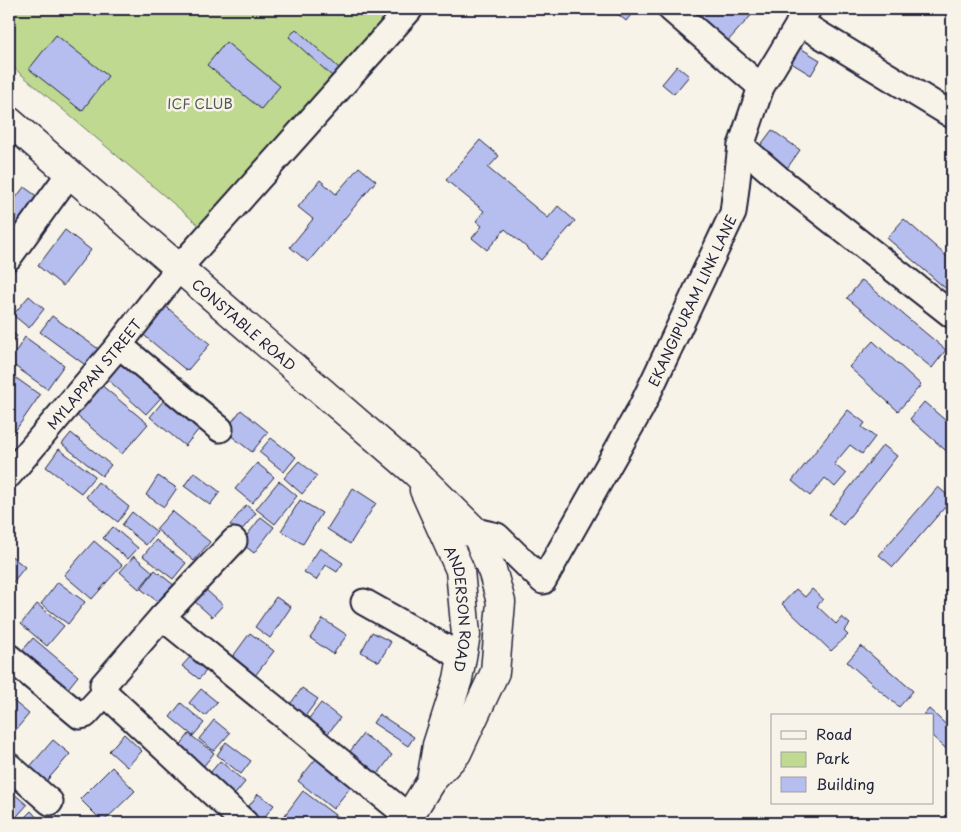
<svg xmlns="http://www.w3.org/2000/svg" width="961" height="832" viewBox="0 0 961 832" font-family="'Playpen Sans',sans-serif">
  <rect width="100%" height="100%" fill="#f7f3e8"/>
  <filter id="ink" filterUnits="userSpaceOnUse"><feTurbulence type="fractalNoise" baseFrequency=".02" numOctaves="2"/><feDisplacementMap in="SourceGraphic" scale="10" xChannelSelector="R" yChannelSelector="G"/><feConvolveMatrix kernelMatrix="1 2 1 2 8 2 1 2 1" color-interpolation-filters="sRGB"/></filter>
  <g filter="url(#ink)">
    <polygon fill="#c0d990" stroke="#717e66" points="9,9 401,9 214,238 9,64"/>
    <g fill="#b5beef" stroke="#22223b">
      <polygon points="612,9 634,9 635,10 626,21"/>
      <polygon points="691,9 757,9 726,43 689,11"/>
      <polygon points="296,29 339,68 332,76 289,37"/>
      <polygon points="56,35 108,76 82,111 29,69"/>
      <polygon points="226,42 280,86 261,109 207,65"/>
      <polygon points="797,46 820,60 811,75 788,61"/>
      <polygon points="677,66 689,76 674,94 662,84"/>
      <polygon points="772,130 800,150 785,171 757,150"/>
      <polygon points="480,140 499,156 488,168 548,218 558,206 575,221 541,260 505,229 487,250 472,238 482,226 476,221 484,211 446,180"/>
      <polygon points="359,167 376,181 308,262 290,247 313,219 298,207 320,180 336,194"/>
      <polygon points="24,187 45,202 9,251 9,207"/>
      <polygon points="904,219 952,261 952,294 887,238"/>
      <polygon points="65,230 91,250 63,286 38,266"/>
      <polygon points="862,280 946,350 932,368 847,298"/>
      <polygon points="29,296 44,309 29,328 13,315"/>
      <polygon points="163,304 210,344 187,371 140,332"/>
      <polygon points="52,316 100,350 88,367 40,332"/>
      <polygon points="9,330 17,336 9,348"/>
      <polygon points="25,337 64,365 47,389 9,362"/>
      <polygon points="873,341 921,385 898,411 849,367"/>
      <polygon points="126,355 167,391 146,414 106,378"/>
      <polygon points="9,373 40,395 13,434 9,431"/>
      <polygon points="100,384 148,424 122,454 75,414"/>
      <polygon points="169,394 204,423 185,446 150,417"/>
      <polygon points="924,402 952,426 952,456 910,419"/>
      <polygon points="241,410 268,432 252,452 225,431"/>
      <polygon points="848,410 865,423 862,427 875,437 862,454 850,445 834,464 846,474 835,487 825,478 810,496 792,481"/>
      <polygon points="71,433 111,465 102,476 62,444"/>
      <polygon points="271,438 296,457 284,472 259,452"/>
      <polygon points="883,445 897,456 843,525 829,514"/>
      <polygon points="59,449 95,476 81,493 46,467"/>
      <polygon points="299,461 317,476 302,494 284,478"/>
      <polygon points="257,463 274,477 252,503 235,489"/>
      <polygon points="194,472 220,492 210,505 184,486"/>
      <polygon points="158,476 177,488 164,507 146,495"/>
      <polygon points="279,481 297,496 275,524 256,509"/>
      <polygon points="98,482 129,507 118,522 86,497"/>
      <polygon points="938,487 952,499 893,567 879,555"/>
      <polygon points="353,488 376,503 350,544 327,529"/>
      <polygon points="300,500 322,513 303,544 281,531"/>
      <polygon points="246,505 256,513 240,532 230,525"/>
      <polygon points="172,511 210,542 194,561 156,529"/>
      <polygon points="132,512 157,532 146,545 122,525"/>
      <polygon points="261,517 274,527 254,553 241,543"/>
      <polygon points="113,527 138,548 128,559 103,538"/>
      <polygon points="156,540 186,563 173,579 143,556"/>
      <polygon points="94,541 122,565 92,599 64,575"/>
      <polygon points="320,548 343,563 337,572 326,565 316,580 304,572"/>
      <polygon points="9,554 25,567 9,587"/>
      <polygon points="134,556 153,572 139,589 120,572"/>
      <polygon points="155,570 175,586 161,604 141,589"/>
      <polygon points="58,582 85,602 68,624 41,604"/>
      <polygon points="205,589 223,605 212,617 194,601"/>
      <polygon points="796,589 805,597 812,589 823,599 817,606 836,624 842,617 850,624 844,631 848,635 831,651 782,604"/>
      <polygon points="276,597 291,607 270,638 255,627"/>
      <polygon points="37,604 64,626 47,646 21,624"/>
      <polygon points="323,619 347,635 333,654 310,638"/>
      <polygon points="372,632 391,642 379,662 361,652"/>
      <polygon points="250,633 274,651 251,681 228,663"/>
      <polygon points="33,638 78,676 62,696 17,657"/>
      <polygon points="861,646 913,691 899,707 847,662"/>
      <polygon points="197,649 213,663 199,679 182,666"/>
      <polygon points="302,688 318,699 300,723 285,711"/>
      <polygon points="201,689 217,702 205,716 189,703"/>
      <polygon points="12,700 29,714 9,738 9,704"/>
      <polygon points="181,703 204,723 193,736 170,717"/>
      <polygon points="321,703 340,718 322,741 303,726"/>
      <polygon points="929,709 952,730 952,754 932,736 932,716 923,716"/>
      <polygon points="379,714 414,737 408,746 373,723"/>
      <polygon points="214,720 230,733 214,751 199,739"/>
      <polygon points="124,734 142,751 127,767 109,751"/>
      <polygon points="189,734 214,753 199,772 175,752"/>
      <polygon points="363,734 392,755 378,774 349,753"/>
      <polygon points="53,740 70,754 43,785 27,770"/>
      <polygon points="226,742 251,761 241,774 217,755"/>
      <polygon points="319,755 354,783 333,809 298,781"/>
      <polygon points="220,761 245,782 232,798 206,778"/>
      <polygon points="112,767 135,791 103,822 80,799"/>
      <polygon points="303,791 343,821 341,823 279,823"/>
      <polygon points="12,792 27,805 11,823 9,823 9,795"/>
      <polygon points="258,794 274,805 260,823 256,823 243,814"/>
      <polygon points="31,811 42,823 19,823"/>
    </g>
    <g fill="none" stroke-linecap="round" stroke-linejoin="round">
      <defs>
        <g id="street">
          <polyline points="671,9 761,87"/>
          <polyline points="799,22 952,115"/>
          <polyline points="741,146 785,184 952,315"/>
          <polyline points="9,257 69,174"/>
          <polyline points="119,345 220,429"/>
          <path id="s1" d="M9,475l110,-130 59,-76 232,-260"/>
          <path id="s2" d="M459,534l16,-3 22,5 46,45 98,-173 92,-195 8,-67 20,-59 47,-78"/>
          <polyline points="234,541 162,617 103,685 105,693 245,823"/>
          <polyline points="364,602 462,657"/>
          <polyline points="162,617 409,817"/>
          <polyline points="9,657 80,716 85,715 105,693"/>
          <polyline points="9,766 50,802"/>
        </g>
        <g id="secondary">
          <path id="s3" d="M9,121l406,351 60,59 18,42 8,29 -6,70 -38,81 -26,28 -26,42"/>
          <path id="s4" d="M424,490l36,80 6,65 -8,44 -21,66 -6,36"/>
        </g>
      </defs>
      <use href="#street" stroke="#22223b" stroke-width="29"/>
      <use href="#secondary" stroke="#22223b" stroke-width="31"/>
      <use href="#street" stroke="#f7f3e8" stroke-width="25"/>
      <use href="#secondary" stroke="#f7f3e8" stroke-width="28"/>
    </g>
  </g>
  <g text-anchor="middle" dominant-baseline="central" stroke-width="5" stroke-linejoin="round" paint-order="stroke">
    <g font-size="14" fill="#515954" stroke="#f7f3e8">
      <text x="200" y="103">ICF CLUB</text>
    </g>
    <g font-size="14" fill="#22223b" stroke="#f7f3e8">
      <text stroke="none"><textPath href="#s2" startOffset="421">EKANGIPURAM LINK LANE</textPath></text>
      <text stroke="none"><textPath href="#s3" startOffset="311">CONSTABLE ROAD</textPath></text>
      <text stroke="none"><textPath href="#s1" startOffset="132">MYLAPPAN STREET</textPath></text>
      <text stroke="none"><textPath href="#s4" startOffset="126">ANDERSON ROAD</textPath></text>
    </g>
  </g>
  <rect width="961" height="832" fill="none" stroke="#f7f3e8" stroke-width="30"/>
  <rect x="15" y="15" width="931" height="802" fill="none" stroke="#22223b" stroke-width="2" filter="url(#ink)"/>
  <rect x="771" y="714" width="162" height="90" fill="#f7f3e8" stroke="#a29fa3"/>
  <rect x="781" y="731" width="25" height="8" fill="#f7f3e8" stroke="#a29fa3"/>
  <text x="816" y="740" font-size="15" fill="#22223b">Road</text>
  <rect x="781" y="752" width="25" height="15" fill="#c0d990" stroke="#a29fa3"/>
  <text x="816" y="764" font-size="15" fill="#22223b">Park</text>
  <rect x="781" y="777" width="25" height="15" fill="#b5beef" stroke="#a29fa3"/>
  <text x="816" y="790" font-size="15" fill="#22223b">Building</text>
</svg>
